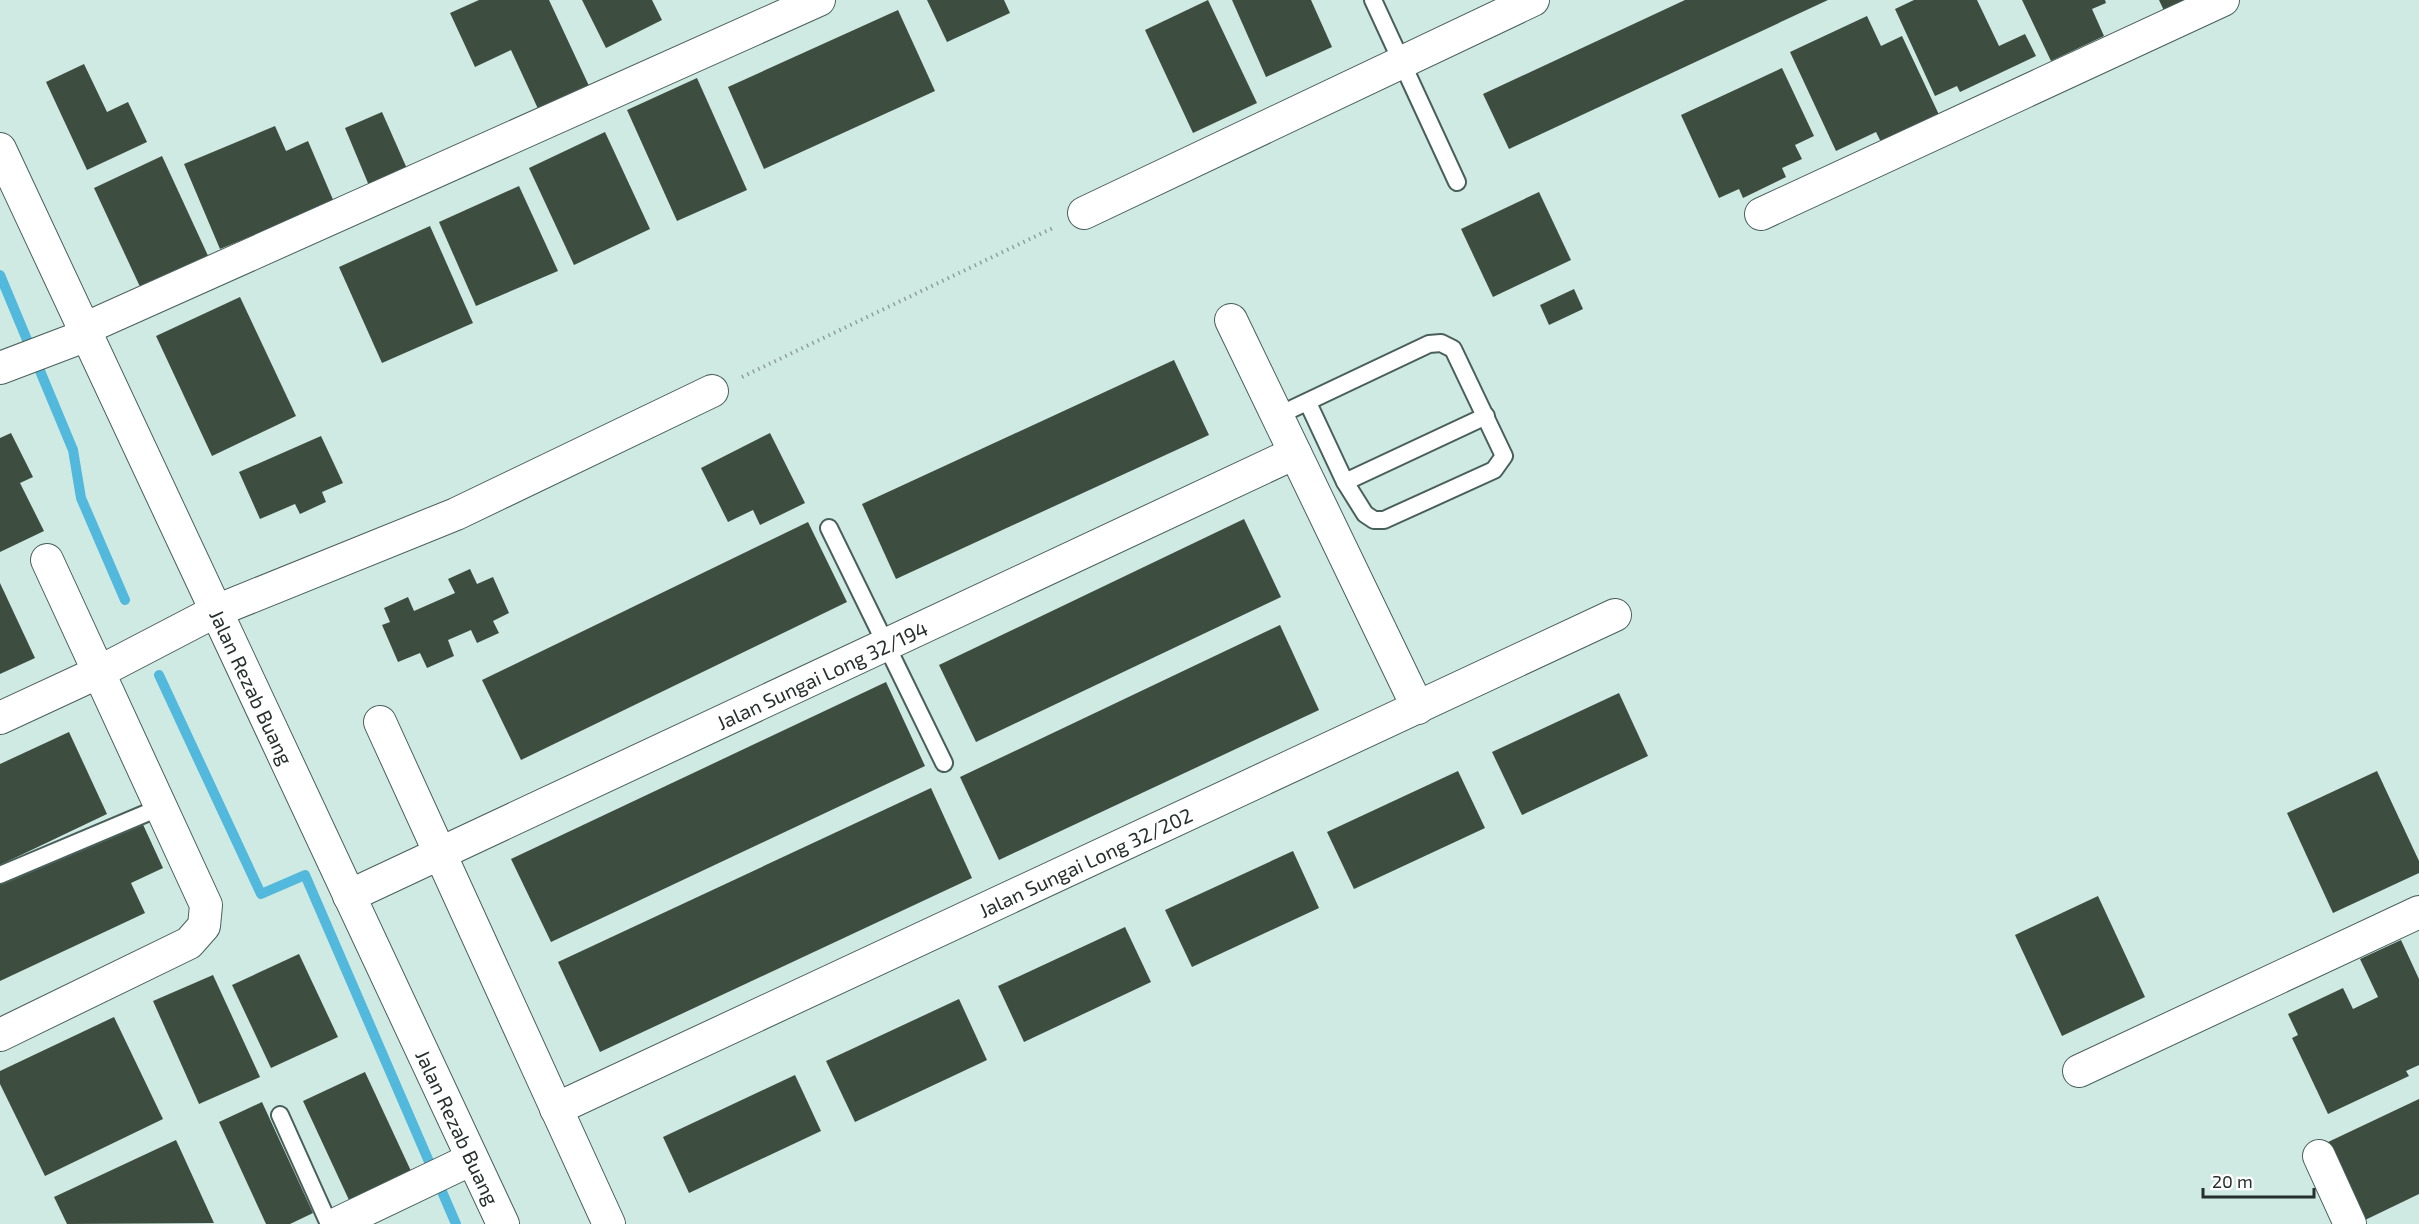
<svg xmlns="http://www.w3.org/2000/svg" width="2419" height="1224" viewBox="0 0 2419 1224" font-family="'Exo 2',sans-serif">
  <rect width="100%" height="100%" fill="#cfeae2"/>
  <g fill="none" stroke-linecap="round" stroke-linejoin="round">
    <g stroke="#52b8dc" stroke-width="10">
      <polyline points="0,275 73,450 81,498 125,600"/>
      <polyline points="159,675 261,894 305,875 456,1224"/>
    </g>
  </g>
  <g fill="#3d4e41">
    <polygon points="479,0 549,0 590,88 539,111 511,50 475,67 450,13"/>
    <polygon points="582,0 652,0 662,20 606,48"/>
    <polygon points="927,0 1004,0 1010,13 947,42"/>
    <polygon points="1208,0 1257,103 1193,133 1145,30"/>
    <polygon points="1232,0 1311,0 1332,47 1266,77"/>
    <polygon points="1685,0 1828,0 1509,149 1483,94"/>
    <polygon points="1914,0 1977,0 1999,46 2025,34 2036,56 1960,92 1957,86 1935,96 1895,9"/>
    <polygon points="2022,0 2105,0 2106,3 2092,9 2104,36 2051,61"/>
    <polygon points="2159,0 2185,0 2188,5 2166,15"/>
    <polygon points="898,10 935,91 764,169 728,87"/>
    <polygon points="1867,16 1881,46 1902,36 1941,119 1883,146 1876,132 1836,151 1790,52"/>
    <polygon points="84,64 107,112 128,102 147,142 87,170 46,82"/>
    <polygon points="1782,68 1814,136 1795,145 1802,159 1782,168 1786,177 1743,198 1739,189 1719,198 1681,115"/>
    <polygon points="697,78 747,190 677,221 627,110"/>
    <polygon points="382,112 408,171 370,188 345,128"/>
    <polygon points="275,126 286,151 308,141 334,202 220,249 184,164"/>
    <polygon points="605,132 650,229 574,265 529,168"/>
    <polygon points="162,156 210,260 142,291 94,188"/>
    <polygon points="519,186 558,271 476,306 439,222"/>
    <polygon points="1539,192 1571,260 1493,297 1461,229"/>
    <polygon points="430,226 473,323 382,363 339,267"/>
    <polygon points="1574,289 1583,309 1549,325 1540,305"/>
    <polygon points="240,297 296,416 212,456 156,336"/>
    <polygon points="1174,360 1209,435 896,579 862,504"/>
    <polygon points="11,433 33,477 20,483 44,531 0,552 0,438"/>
    <polygon points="770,433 805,503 760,525 753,510 728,522 701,468"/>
    <polygon points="321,436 343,483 322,492 326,502 300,514 295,504 260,519 239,472"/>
    <polygon points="1244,519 1281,597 976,742 939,665"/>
    <polygon points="808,522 847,602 521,760 482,680"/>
    <polygon points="470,569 477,584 493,577 509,613 493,621 499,633 477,643 471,630 448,640 454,656 427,668 420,653 398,662 382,625 390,622 384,608 408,597 414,611 455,593 448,579"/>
    <polygon points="0,583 35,658 0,674"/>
    <polygon points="1280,625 1319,710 999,860 960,777"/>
    <polygon points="886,682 925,766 551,942 511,859"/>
    <polygon points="1619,693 1648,756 1522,815 1492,752"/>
    <polygon points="69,732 107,814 0,865 0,764"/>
    <polygon points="1458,771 1485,828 1354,889 1327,832"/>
    <polygon points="2377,771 2419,861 2419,873 2333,913 2287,813"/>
    <polygon points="931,788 972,878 600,1052 558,962"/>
    <polygon points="140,818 163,868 131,883 145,913 0,981 0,884"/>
    <polygon points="1293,851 1319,908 1192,967 1165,910"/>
    <polygon points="2098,896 2145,997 2062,1036 2015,935"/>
    <polygon points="1125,927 1151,982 1024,1042 998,986"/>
    <polygon points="2401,940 2419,979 2419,1065 2406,1071 2409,1076 2328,1114 2292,1038 2298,1035 2288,1014 2343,988 2353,1009 2378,997 2360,959"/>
    <polygon points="299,954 338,1037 271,1068 232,985"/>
    <polygon points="213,975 260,1077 199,1104 153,1001"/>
    <polygon points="959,999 987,1060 855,1122 826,1061"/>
    <polygon points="114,1017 163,1119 45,1176 0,1084 0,1071"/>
    <polygon points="365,1072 411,1171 349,1200 303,1101"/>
    <polygon points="795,1075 821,1131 689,1193 663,1137"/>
    <polygon points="2419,1099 2419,1194 2363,1221 2326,1143"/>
    <polygon points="262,1102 313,1213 290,1224 266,1224 219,1122"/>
    <polygon points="176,1140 214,1223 67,1224 54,1197"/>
  </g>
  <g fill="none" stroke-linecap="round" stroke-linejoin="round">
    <defs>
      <g id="lane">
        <polyline points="1373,0 1457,182"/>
        <polyline points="1277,416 1429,344 1441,343 1453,349 1504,456 1494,470 1384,520 1374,520 1365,514 1345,482 1308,403"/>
        <polyline points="1345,482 1486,416"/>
        <polyline points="829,528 944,763"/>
        <polyline points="0,875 161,807"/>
        <polyline points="280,1115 329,1224"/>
      </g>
      <g id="street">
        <path id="s1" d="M0,149l503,1075"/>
        <polyline points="1084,213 1533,0"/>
        <polyline points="1761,214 2223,0"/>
        <polyline points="1231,320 1418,708"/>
        <polyline points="84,329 819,0"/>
        <polyline points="0,368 87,335"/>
        <polyline points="0,718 97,673 216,611 456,514 712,391"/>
        <polyline points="380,722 609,1224"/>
        <path id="s2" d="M349,896c315,-149 632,-293 946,-443"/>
        <polyline points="0,1035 189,943 204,926 206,905 47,560"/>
        <polyline points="2079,1071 2419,912"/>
        <path id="s3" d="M556,1109l1059,-494"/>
        <polyline points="2319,1156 2350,1224"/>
        <polyline points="336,1224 472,1159"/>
      </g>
    </defs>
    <use href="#lane" stroke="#49605a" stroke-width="20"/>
    <use href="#street" stroke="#49605a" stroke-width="34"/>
    <polyline stroke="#8da19b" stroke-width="4" stroke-dasharray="1.5 4.5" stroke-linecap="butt" points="742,377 1055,227"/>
    <use href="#lane" stroke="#fff" stroke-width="16"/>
    <use href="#street" stroke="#fff" stroke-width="32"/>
  </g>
  <g text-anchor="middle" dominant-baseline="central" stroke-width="6" stroke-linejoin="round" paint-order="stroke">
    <g font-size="20" fill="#252f2c" stroke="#fff">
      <text stroke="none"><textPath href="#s2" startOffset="522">Jalan Sungai Long 32/194</textPath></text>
      <text stroke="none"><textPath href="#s1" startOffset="594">Jalan Rezab Buang</textPath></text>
      <text stroke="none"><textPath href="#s3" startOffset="584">Jalan Sungai Long 32/202</textPath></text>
      <text stroke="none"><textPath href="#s1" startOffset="1080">Jalan Rezab Buang</textPath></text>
    </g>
  </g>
  <path d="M2203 1188v9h111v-9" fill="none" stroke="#252f2c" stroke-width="3"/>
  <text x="2212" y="1188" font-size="18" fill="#252f2c" stroke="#ffffff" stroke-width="4.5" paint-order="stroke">20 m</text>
</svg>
